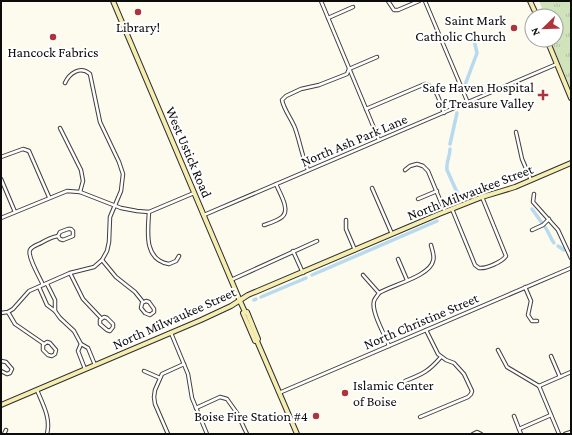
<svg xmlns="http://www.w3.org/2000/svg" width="572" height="435" viewBox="0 0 572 435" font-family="'Crimson Pro',serif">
  <defs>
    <pattern id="park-tufts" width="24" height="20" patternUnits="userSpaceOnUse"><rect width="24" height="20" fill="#d0e3bb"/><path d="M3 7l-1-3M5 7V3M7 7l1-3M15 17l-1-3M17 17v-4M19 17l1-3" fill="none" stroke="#b1c2a0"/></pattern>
  </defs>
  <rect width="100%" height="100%" fill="#fdfaee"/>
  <polygon fill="url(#park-tufts)" points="539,1 571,1 571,89 550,40 556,40 556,16 540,16 538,10 542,8"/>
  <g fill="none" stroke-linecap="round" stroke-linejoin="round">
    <g stroke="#b8daef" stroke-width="3.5">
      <polyline points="465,85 477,53 473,36"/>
      <polyline points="450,144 457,113"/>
      <path d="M450,149c0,8 -4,13 -3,21l14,31"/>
      <polyline points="532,209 542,223"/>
      <path d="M545,227c4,5 5,11 9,16"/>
      <polyline points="558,246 564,250"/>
      <polyline points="312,275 437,221"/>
      <polyline points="261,297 306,278"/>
      <polyline points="254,300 256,299"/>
    </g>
    <defs>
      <g id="street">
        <polyline points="321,1 379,140"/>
        <polyline points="388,1 394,10 398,10 419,1"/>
        <polyline points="425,1 468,103"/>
        <polyline points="328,18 353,7"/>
        <path d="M366,109l59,-25c12,2 15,19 19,29"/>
        <polyline points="60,128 81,170 83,181 80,192"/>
        <polyline points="516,132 522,159 531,180"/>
        <polyline points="1,157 23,149 29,151 49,197"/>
        <path d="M308,170c-6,-14 -8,-28 -13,-42 -4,-10 -11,-18 -13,-28l4,-4 15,-7 18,-4 28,-11 2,-5 28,-12"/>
        <polyline points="405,170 410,166 417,164 423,166 428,171 445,212"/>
        <polyline points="1,179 15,212"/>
        <polyline points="372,188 392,234"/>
        <polyline points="534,194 533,202 558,230 571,258"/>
        <polyline points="418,199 437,191"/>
        <path d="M452,209l23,56 4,3c7,1 23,-6 27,-12l-24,-59"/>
        <path d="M149,212c-1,18 -6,48 20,52l7,-3 3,-5"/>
        <polyline points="204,215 557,64"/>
        <polyline points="1,218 67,191 80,192 121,208 137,211 149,212 194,193"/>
        <polyline points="346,220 346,229 355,250"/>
        <path d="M264,225c6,-2 13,-4 18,-8 9,-7 -3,-25 -6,-33"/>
        <polygon points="68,229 71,229 73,231 73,236 63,240 60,239 58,236 60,232"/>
        <polyline points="532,230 543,225 549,219"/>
        <polyline points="293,251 303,273"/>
        <polyline points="398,259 407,280"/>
        <polyline points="102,260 116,277 135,292 143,302"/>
        <polyline points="70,273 83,299 101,318"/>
        <path d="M363,275l16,18c-1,2 -4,5 -5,8 -3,11 11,34 15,45"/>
        <polyline points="231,280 317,241"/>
        <path d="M43,285c-3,-7 -16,-29 -13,-35 2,-4 7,-5 11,-7 5,-3 11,-6 17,-7"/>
        <polyline points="39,287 47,305 55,311 55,300 47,284"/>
        <polyline points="525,287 531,301 528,315 532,321 537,321"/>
        <path d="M379,293c13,-8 51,-17 54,-32 2,-5 -1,-11 -2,-16"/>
        <polygon points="146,301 149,302 154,309 154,312 150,315 145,313 141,308 142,303"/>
        <polyline points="55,311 60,318 74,331 81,344"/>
        <polyline points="8,312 15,324 44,344"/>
        <path d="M1,313l7,-1 5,-3 16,-18 41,-18 24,-6 8,-7 5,-9 2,-9 1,-25 11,-26 2,-17 -4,-12 -19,-40 -10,-48c-10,-9 -21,0 -25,9"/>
        <polygon points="104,317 107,318 113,324 113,327 110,331 107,330 100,324 100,320"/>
        <polyline points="171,333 188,374 192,398 207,434"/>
        <polygon points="47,342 50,343 56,350 55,354 52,356 48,355 43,350 43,345"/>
        <polyline points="498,350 507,367 539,386"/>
        <polyline points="551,356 560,377"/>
        <polyline points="1,361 6,362 12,369 10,373 7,374 1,371"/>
        <polyline points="85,369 78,351 81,344 88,348 95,365"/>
        <polyline points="144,371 160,378"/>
        <path d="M405,381c18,-7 24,-10 36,-24"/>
        <polyline points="539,386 559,434"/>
        <polyline points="539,386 571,372"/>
        <path d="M37,390c6,15 14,28 10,44"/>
        <polyline points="279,393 571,268"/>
        <polyline points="196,408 220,397 227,399 237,413 247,434"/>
        <polyline points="514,416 521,434"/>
        <polyline points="420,417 468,397 471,394 472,391 464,374 454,363 446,360 438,354 426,330"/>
        <polyline points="519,429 551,415"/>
        <polyline points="4,434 6,430"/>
        <polyline points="168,434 155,404 154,397 155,390 162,374 184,364"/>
        <polyline points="473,434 477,432 481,434"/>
        <polyline points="565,434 571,432"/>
      </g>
      <g id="secondary">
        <polyline points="113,1 240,301 245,312 247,312 258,339 257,341 297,434"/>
        <polyline points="530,1 537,16"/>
        <polyline points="547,40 571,98"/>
        <polyline points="245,312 243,313 255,341 257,341"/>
        <polyline points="1,405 201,320 231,306 248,295 439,214 482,197 515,187 571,163"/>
      </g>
    </defs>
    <use href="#street" stroke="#3f3f3f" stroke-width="4.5"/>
    <use href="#secondary" stroke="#2e2e2e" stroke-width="6"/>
    <use href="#street" stroke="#fff" stroke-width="2.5"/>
    <use href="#secondary" stroke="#f6eeb0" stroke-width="4"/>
  </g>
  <g fill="#ac353b" stroke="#fff" stroke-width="1.5">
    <circle cx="138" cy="12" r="4"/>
    <circle cx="514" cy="28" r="4"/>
    <circle cx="53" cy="37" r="4"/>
    <path d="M541 89h4v4h4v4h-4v4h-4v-4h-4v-4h4z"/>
    <circle cx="345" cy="393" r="4"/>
    <circle cx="316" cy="416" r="4"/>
  </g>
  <g text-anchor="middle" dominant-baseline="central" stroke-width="4" stroke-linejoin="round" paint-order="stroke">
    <g font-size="14" fill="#0c0c0c" stroke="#fff" text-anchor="end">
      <text x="506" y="20">Saint Mark<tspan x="506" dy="16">Catholic Church</tspan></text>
      <text x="138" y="27" text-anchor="middle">Library!</text>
      <text x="53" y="52" text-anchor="middle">Hancock Fabrics</text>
      <text x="534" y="87">Safe Haven Hospital<tspan x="534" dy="16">of Treasure Valley</tspan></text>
      <text x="353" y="385" text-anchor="start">Islamic Center<tspan x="353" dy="16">of Boise</tspan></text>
      <text x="308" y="416">Boise Fire Station #4</text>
    </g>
    <g font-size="14" fill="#0c0c0c" stroke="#fff">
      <text transform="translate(354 140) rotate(-23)">North Ash Park Lane</text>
      <text transform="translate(189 152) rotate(67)">West Ustick Road</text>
      <text transform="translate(470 192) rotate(-21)">North Milwaukee Street</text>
      <text transform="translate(174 318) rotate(-24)">North Milwaukee Street</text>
      <text transform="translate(421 321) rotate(-23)">North Christine Street</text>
    </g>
  </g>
  <rect width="572" height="435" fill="none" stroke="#0c0c0c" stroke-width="4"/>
  <g transform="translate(544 28) rotate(247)"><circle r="19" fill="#ffffff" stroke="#9e9e9e"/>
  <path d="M0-3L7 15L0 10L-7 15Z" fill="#ac353b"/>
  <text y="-6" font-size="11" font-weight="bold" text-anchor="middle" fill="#0c0c0c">N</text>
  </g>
</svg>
